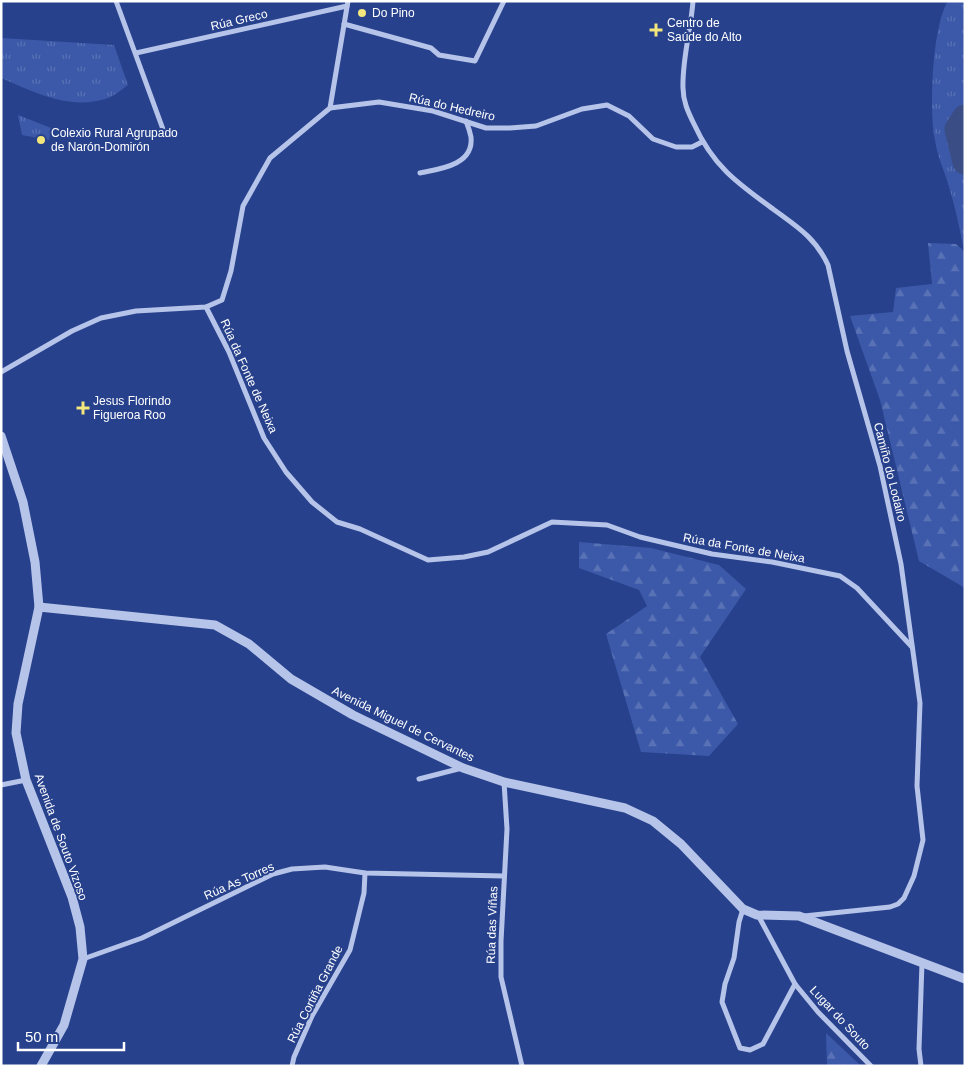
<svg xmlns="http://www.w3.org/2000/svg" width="966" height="1067" viewBox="0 0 966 1067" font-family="Helvetica,sans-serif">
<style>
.forest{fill:url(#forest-firs)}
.park{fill:url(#park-tufts)}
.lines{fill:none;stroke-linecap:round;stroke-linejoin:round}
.river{stroke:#3a4d84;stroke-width:25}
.minor{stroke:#b6c4ea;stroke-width:5}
.tertiary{stroke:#b6c4ea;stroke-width:9}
.poi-dot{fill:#f3e67c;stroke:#27418c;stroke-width:2}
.labels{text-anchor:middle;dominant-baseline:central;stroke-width:4;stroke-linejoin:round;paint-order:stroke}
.poi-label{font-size:12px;fill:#fff;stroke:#27418c;text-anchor:start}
.street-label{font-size:12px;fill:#fff;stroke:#27418c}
</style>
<defs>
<pattern id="forest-firs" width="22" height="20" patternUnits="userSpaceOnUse" patternTransform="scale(1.25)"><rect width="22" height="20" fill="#3c59a9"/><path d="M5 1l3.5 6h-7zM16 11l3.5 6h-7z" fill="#5972b6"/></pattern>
<pattern id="park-tufts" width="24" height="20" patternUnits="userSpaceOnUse" patternTransform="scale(1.25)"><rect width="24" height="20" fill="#3c59a9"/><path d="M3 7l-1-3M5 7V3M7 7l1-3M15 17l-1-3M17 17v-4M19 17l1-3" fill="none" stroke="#5972b6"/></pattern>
</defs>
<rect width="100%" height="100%" fill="#27418c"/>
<g class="forest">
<path d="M 928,243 L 956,244 L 965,252 L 965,588 L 919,561 L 880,400 L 850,316 L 893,312 L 896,288 L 932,284 Z"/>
<path d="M 579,542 L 651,548 L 719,565 L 746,589 L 700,657 L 738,724 L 709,756 L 641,752 L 606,634 L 647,606 L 639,590 L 579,568 Z"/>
<path d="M 826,1033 L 861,1066 L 826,1066 L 827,1064 Z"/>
</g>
<g class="park">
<path d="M 948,1 L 965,1 L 965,254 C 960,232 956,209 949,187 C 945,172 937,156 935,140 C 929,110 932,26 948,1 Z"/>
<path d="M 1,38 L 114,45 L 128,85 C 121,90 113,97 105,99 C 68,110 34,92 1,78 Z"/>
<path d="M 18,115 L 51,128 L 49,140 L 22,135 Z"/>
</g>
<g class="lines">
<path class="river" d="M 965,117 L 957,129 L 965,162"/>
<g class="minor">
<path d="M 116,1 L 164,132"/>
<path d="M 693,1 C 691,30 682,59 683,88 C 683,101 688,112 694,124 C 713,166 737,183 773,209 C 796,226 815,237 828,265 L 847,351 L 880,466 L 901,564 L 920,703 L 917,786 L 923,840 L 914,876 L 904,898 L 898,904 L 890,907 L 804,916"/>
<path d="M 344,24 L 431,48 L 439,55 L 475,61 L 504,1"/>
<path d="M 136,53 L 347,6"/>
<path d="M 330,108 L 379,102 L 433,111 L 486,128 L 510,128 L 536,126 L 582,109 L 607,105 L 629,116 L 653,139 L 676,147 L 692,147 L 702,142"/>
<path d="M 420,173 C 440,169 474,165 471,137 C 470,132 468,126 466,121"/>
<path d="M 206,307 L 229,352 L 264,438 L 286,472 L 312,502 L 337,522 L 360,529 L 428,560 L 464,557 L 488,552 L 552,522 L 607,525 L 640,537 L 712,554 L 772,562 L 840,576 L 857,588 L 912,647"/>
<path d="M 1,372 L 72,331 L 101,318 L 136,311 L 206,307 L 222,300 L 231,271 L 243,206 L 270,158 L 330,108 L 348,1"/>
<path d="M 419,779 L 462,768"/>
<path d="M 504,782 L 507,829 L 501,941 L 501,977 L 522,1066"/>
<path d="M 1,785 L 26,780"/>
<path d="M 743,909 L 739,922 L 734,958 L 725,984 L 722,1002 L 740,1048 L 750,1050 L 763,1044 L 795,984"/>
<path d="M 758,915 L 795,984 L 818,1012 L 871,1066"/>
<path d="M 83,959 L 142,938 L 273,874 L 292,869 L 325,867 L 365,873 L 504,876"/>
<path d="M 292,1066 L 294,1057 L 312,1016 L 350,950 L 364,893 L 365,873"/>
<path d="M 921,1066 L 919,1049 L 922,963"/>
</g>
<g class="tertiary">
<path d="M 1,436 L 23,502 L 35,562 L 39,607 L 18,704 L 16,733 L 26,780 L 72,897 L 80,927 L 83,959 L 64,1025 L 41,1066"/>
<path d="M 39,607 L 215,625 L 249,644 L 291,679 L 353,715 L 463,768 L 504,782 L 625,808 L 653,821 L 681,844 L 743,909 L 757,915 L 799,916 L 965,979"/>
</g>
</g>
<g class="poi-dot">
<circle cx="362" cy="13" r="5"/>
<path d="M653.5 22.5h5v5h5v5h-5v5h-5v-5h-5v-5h5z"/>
<circle cx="41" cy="140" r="5"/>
<path d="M80.5 400.5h5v5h5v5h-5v5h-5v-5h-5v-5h5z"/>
</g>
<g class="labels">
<g class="poi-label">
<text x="372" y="13">Do Pino</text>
<text x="667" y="23">Centro de<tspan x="667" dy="14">Saúde do Alto</tspan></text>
<text x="51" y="133">Colexio Rural Agrupado<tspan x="51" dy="14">de Narón-Domirón</tspan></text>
<text x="93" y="401">Jesus Florindo<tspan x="93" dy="14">Figueroa Roo</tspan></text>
</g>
<g class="street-label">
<text transform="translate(239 20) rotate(-13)">Rúa Greco</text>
<text transform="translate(452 107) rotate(13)">Rúa do Hedreiro</text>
<text transform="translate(249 376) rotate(66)">Rúa da Fonte de Neixa</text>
<text transform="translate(890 472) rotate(76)">Camiño do Lodairo</text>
<text transform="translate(744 548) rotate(10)">Rúa da Fonte de Neixa</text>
<text transform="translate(403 724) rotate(26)">Avenida Miguel de Cervantes</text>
<text transform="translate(61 837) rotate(70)">Avenida de Souto Vizoso</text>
<text transform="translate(239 881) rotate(-24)">Rúa As Torres</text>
<text transform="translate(492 925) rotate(-88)">Rúa das Viñas</text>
<text transform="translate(315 994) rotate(-63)">Rúa Cortiña Grande</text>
<text transform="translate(840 1018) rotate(47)">Lugar do Souto</text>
</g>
</g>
<rect width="966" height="1067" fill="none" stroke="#ffffff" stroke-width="5"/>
<path d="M18 1042v8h106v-8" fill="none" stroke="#ffffff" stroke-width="2.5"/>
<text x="25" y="1042" font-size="15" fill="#ffffff" stroke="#27418c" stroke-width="4" paint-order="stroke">50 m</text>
</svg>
